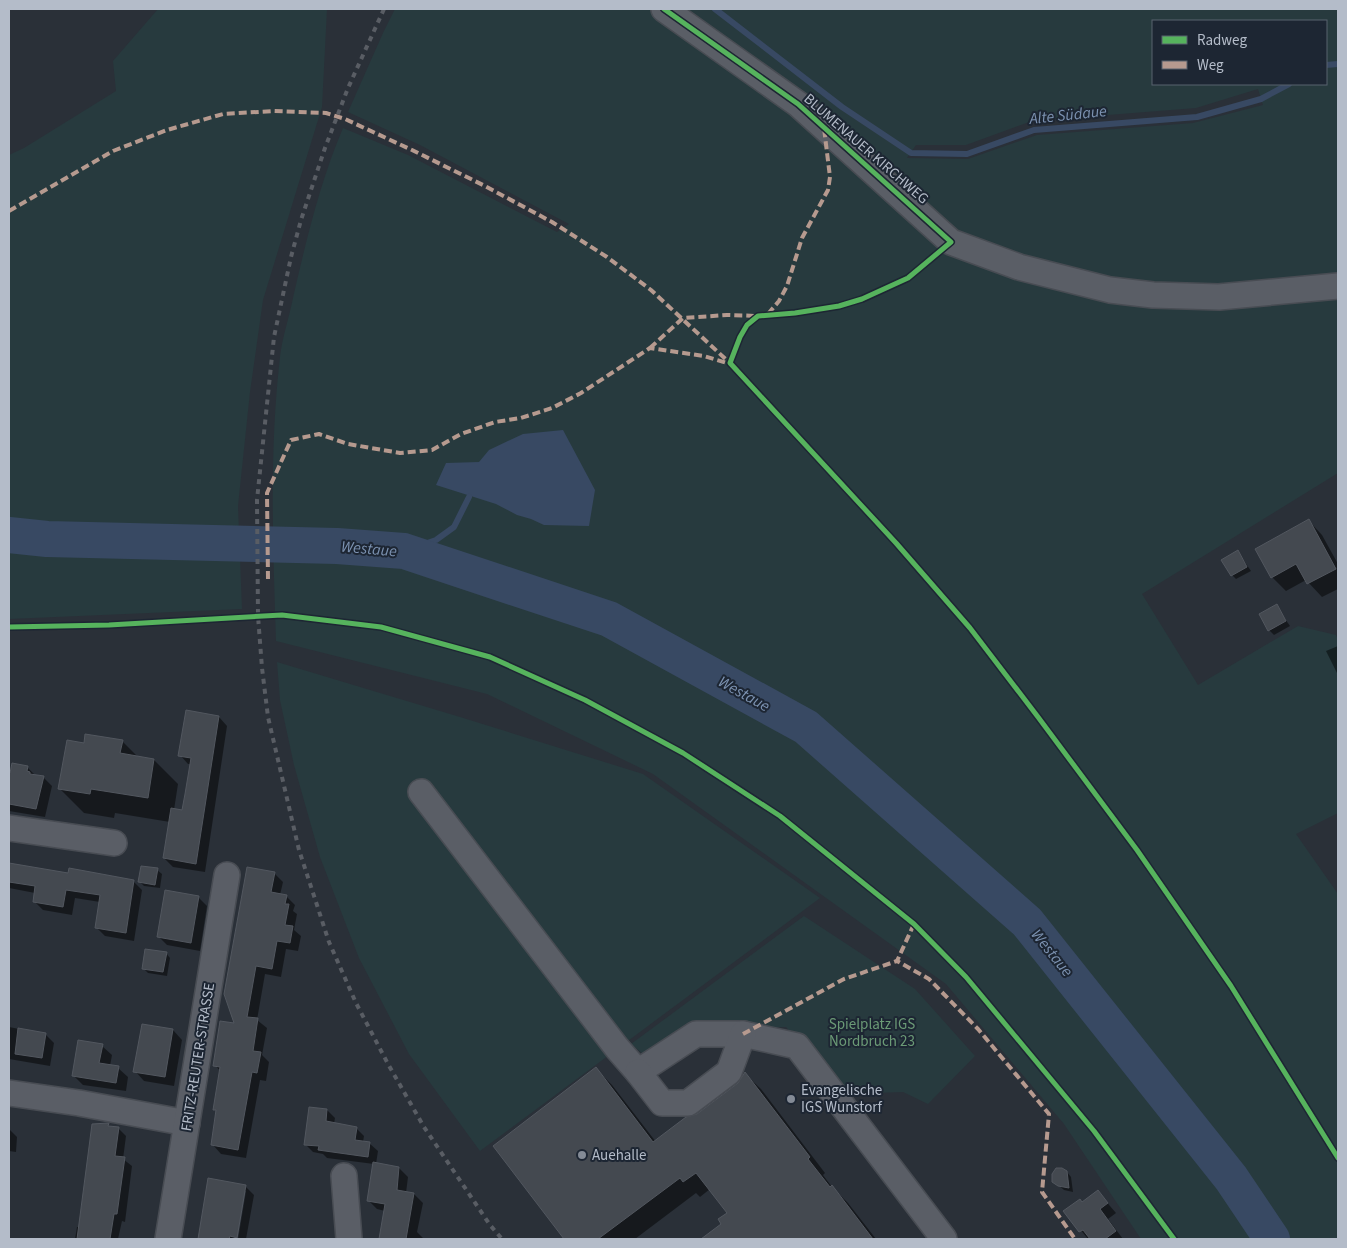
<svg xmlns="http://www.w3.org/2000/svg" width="1347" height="1248" viewBox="0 0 1347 1248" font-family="'Source Sans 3',sans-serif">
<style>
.green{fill:#273a3e;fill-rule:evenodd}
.water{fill:#384963}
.shadow{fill:#0007}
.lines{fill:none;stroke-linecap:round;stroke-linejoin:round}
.stream{stroke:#384963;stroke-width:6}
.river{stroke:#384963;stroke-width:36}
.building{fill:#444950;stroke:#52575f}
.minor-casing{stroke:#484c53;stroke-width:28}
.minor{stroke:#5a5e66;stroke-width:25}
.rail{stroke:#595d64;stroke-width:4;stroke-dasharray:5 5;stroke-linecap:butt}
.quiet{stroke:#b69a8f;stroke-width:4;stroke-dasharray:8 4;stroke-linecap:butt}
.cycleway-casing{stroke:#1d2633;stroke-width:8}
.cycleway{stroke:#56b35d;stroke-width:5}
.poi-dot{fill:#848b96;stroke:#1d2633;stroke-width:2}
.labels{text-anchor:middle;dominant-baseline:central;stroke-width:4;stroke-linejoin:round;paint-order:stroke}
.street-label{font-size:15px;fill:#b4bcc9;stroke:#1d2633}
.park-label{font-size:15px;fill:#6b9a76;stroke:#1d2633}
.poi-label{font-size:15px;fill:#b4bcc9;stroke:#1d2633;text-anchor:start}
.water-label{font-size:16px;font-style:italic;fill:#7c92b1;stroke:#1d2633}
</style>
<rect width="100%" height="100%" fill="#2a3038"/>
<g class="green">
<path d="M 158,9 L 327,9 L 322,107 L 263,300 L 250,392 L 238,506 L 242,609 L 9,619 L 9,155 L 24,148 L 116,91 L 113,61 Z"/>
<path d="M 395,9 L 1338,9 L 1338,279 L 1117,300 L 1338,295 L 1338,473 L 1142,594 L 1198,685 L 1298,626 L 1336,635 L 1338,640 L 1338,813 L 1296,834 L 1338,894 L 1338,1239 L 1141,1239 L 1064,1124 L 946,984 L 653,774 L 487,694 L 276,641 C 273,546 269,452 280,357 C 282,338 289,318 293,298 C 306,241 320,182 343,128 L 408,155 L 557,232 L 569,224 L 420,145 L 348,112 L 383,33 ZM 1153,21 L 1326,21 L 1326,84 L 1153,84 ZM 1258,89 L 1263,105 L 1193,123 L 1037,135 L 968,159 L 907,158 L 916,145 L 966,145 L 1032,121 L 1196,108 Z"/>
<path d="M 277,662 L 460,717 L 643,774 L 820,898 L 480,1151 L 409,1054 L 359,958 L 320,857 L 294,765 L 280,700 Z"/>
<path d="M 804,916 L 915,989 L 975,1056 L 928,1104 L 903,1092 L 846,1094 L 786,1027 L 745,1028 L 643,1054 L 631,1044 Z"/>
</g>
<path class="water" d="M 563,430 L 595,490 L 589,526 L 544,525 L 531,519 L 517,515 L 496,504 L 436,485 L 446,463 L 479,462 L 489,450 L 523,434 Z"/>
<g class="shadow">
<path d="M 1309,521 L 1322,535 L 1338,564 L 1338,589 L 1322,597 L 1306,580 L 1286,591 L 1272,577 Z"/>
<path d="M 1238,552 L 1251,571 L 1236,579 L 1232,575 Z"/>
<path d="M 1276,606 L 1290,626 L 1274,635 L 1269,630 L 1260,614 Z"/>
<path d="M 1338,646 L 1338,675 L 1326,651 Z"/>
<path d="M 219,717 L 227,726 L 205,872 L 173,867 L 164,858 L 170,822 L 115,813 L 114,818 L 84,813 L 60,789 L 85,744 L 122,741 L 138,757 L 154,760 L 178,784 L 174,810 L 183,812 L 191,764 L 188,764 L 180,755 Z"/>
<path d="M 27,767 L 36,776 L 43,777 L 52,786 L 45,817 L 9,811 L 9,773 L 11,774 Z"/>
<path d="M 9,863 L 15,866 L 69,874 L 133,881 L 142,890 L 134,941 L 105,936 L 96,927 L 100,902 L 75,898 L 72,915 L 43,910 L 34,901 L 35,893 L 9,888 Z"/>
<path d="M 157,870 L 162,874 L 160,888 L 144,886 L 139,881 Z"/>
<path d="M 274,873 L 283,882 L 280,895 L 286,896 L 295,905 L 293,911 L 297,914 L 294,930 L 301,936 L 298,951 L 286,949 L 281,977 L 265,974 L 257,1020 L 267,1028 L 262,1055 L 269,1062 L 266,1081 L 260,1080 L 246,1158 L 221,1154 L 213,1145 L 217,1112 L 215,1109 L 221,1072 L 215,1065 L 236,1025 Z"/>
<path d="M 198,897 L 207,906 L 200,951 L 167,945 L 158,936 Z"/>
<path d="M 166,953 L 170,958 L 167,976 L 148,973 L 143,968 Z"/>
<path d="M 9,1027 L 45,1034 L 54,1043 L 50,1066 L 9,1059 Z"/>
<path d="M 173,1030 L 182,1040 L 174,1086 L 144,1081 L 135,1071 Z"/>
<path d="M 102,1046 L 112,1055 L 110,1066 L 118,1068 L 128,1077 L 126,1091 L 83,1085 L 74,1076 Z"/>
<path d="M 596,1069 L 612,1085 L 656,1142 L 697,1116 L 739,1084 L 745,1074 L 761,1089 L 825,1173 L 823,1175 L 832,1187 L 848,1203 L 876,1239 L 720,1239 L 714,1231 L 723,1224 L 728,1213 L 710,1189 L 700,1197 L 696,1193 L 635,1239 L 566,1239 L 495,1146 Z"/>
<path d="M 327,1110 L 335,1118 L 334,1124 L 356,1128 L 364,1136 L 363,1142 L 369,1143 L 378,1151 L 376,1164 L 399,1168 L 408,1177 L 406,1193 L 414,1194 L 423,1203 L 417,1232 L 424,1239 L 381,1239 L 385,1211 L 377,1209 L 368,1200 L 374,1164 L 327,1158 L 323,1154 L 313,1152 L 305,1144 Z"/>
<path d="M 9,1122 L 9,1129 L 17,1137 L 16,1152 L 9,1151 Z"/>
<path d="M 108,1125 L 111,1127 L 118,1128 L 126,1136 L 123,1159 L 132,1166 L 125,1222 L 122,1221 L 118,1239 L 75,1239 L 77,1227 L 80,1227 Z"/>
<path d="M 1067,1172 L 1071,1177 L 1073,1192 L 1064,1190 L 1056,1183 Z"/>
<path d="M 209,1180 L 245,1186 L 254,1195 L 246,1239 L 238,1239 L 246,1191 L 244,1191 L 235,1239 L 199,1239 Z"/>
<path d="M 1098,1192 L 1116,1213 L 1108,1219 L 1123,1239 L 1088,1239 L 1065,1211 L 1083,1203 Z"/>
</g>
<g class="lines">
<g class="stream">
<path d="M 715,9 L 842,107 L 911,153 L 967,154 L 1034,130 L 1197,117 L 1261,99 L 1289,84"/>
<path d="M 1326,65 L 1338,64"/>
<path d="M 404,551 L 436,540 L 454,527 L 469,497"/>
</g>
<path class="river" d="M 9,535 L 47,539 L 337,546 L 404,551 L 609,619 L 806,727 L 1027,922 L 1231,1178 L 1272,1239"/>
</g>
<g class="building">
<path d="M 1309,519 L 1336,569 L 1307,584 L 1296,564 L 1271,578 L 1255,549 Z"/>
<path d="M 1238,550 L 1247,567 L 1231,576 L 1221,560 Z"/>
<path d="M 1277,604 L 1286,621 L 1268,631 L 1259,614 Z"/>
<path d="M 186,710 L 219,716 L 196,864 L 163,858 L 171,808 L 182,810 L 185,794 L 191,758 L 178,756 Z"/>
<path d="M 85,734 L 123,740 L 120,753 L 154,759 L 148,798 L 91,789 L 90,794 L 58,789 L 67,740 L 84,743 Z"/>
<path d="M 12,763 L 28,766 L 27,771 L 30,772 L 30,774 L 44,776 L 36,809 L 9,804 L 9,773 L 10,773 Z"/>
<path d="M 9,863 L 68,873 L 69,868 L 134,880 L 126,933 L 95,928 L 100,895 L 66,890 L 63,907 L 33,902 L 35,886 L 9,882 Z"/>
<path d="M 141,866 L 158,868 L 155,885 L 138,882 Z"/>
<path d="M 247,867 L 275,872 L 271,892 L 287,895 L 285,904 L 289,904 L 285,925 L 293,926 L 290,943 L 277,941 L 272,969 L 256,966 L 247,1017 L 258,1018 L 253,1051 L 261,1052 L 257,1073 L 252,1072 L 238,1150 L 211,1145 L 216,1110 L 213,1110 L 220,1067 L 213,1066 L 220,1021 L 234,1023 L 224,994 Z"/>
<path d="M 165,890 L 199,896 L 191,943 L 157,937 Z"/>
<path d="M 145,949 L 167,952 L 163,972 L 142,969 Z"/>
<path d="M 142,1024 L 173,1029 L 165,1077 L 133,1072 Z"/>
<path d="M 18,1028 L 46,1033 L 42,1058 L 15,1054 Z"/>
<path d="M 78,1040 L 103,1044 L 99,1063 L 119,1066 L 116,1083 L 72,1076 Z"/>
<path d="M 596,1067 L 653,1142 L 686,1117 L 697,1114 L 738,1083 L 745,1072 L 810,1157 L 808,1159 L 830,1187 L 832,1185 L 873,1239 L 701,1239 L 721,1224 L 718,1219 L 727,1213 L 696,1173 L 683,1182 L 680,1178 L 598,1239 L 564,1239 L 493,1146 Z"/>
<path d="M 309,1107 L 327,1109 L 326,1121 L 357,1127 L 355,1140 L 370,1142 L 368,1157 L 318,1150 L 319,1146 L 304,1145 Z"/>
<path d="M 109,1123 L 108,1126 L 119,1127 L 115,1156 L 125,1157 L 117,1214 L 114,1214 L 110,1239 L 77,1239 L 92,1124 Z"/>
<path d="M 373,1162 L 399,1167 L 397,1190 L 414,1193 L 406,1239 L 379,1239 L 385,1204 L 367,1201 Z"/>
<path d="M 1056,1168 L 1062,1168 L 1067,1171 L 1069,1188 L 1058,1186 L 1052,1182 L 1052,1174 Z"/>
<path d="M 208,1178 L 246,1185 L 237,1238 L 230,1236 L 229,1239 L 198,1239 Z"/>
<path d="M 1098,1190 L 1108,1203 L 1100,1209 L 1116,1231 L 1105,1239 L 1090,1239 L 1083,1230 L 1079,1232 L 1063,1211 L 1080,1199 L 1082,1202 Z"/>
</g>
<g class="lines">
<g class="minor-casing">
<g id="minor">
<path d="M 664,9 L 798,104 L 951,242 L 1019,267 L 1110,290 L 1153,295 L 1219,297 L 1338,286"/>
<path d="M 421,792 L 617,1048 L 638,1072 L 696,1034 L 743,1034 L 797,1046 L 944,1239"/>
<path d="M 9,828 L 114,843"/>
<path d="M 638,1072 L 662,1103 L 688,1103 L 729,1072 L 743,1034"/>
<path d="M 9,1093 L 79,1103 L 187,1123"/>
<path d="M 344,1176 L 349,1239"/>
<path d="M 168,1239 L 227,875"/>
</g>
</g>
<use href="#minor" class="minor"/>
<path class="rail" d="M 384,9 L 348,88 L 325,148 L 301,220 L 291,257 L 274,337 L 257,500 L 258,616 L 262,668 L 268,717 L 299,850 L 329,942 L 356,1003 L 388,1064 L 424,1127 L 490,1225 L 502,1239"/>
<g class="quiet">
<path d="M 9,211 L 113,151 L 167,130 L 223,114 L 274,111 L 326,113 L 345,119 L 412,150 L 483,185 L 552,222 L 607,257 L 651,290 L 732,365"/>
<path d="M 768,314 L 779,301 L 787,286 L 802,238 L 828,190 L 830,177 L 824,128"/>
<path d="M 650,348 L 683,318 L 727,315 L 758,316"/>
<path d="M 268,579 L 267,493 L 291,440 L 319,434 L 348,444 L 400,453 L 432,450 L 461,434 L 495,422 L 521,418 L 552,408 L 581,393 L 650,348 L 704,356 L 727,363"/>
<path d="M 914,924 L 897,961 L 929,979 L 978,1029 L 1049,1114 L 1042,1192 L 1075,1239"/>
<path d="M 743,1034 L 844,979 L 897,961"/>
</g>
<g class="cycleway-casing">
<g id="cycleway">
<path d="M 664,9 L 798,104 L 951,242 L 908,278 L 862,299 L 839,306 L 795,313 L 758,316 L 747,325 L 740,337 L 730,363 L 896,543 L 970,628 L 1038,717 L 1137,850 L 1231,986 L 1338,1158"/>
<path d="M 9,627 L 109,625 L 282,615 L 381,627 L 490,657 L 585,700 L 683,753 L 780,816 L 914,924 L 966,977 L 1094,1131 L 1174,1239"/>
</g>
</g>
<use href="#cycleway" class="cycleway"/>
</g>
<g class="poi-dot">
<circle cx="791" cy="1099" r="5"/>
<circle cx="582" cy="1155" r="5"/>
</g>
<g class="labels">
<g class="street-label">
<text transform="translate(866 149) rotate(41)">BLUMENAUER KIRCHWEG</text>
<text transform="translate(198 1057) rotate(-81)">FRITZ-REUTER-STRASSE</text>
</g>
<g class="park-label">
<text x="872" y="1024">Spielplatz IGS<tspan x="872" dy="17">Nordbruch 23</tspan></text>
</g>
<g class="poi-label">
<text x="801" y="1090">Evangelische<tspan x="801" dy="17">IGS Wunstorf</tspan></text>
<text x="592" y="1155">Auehalle</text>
</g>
<g class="water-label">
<text transform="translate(1068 115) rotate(-6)">Alte Südaue</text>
<text transform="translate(369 549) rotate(5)">Westaue</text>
<text transform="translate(744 694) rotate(29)">Westaue</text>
<text transform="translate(1052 953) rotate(51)">Westaue</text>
</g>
</g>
<rect width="1347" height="1248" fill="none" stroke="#b4bcc9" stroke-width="20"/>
<rect x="1152" y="20" width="175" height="65" fill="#1d2633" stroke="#59626f"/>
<rect x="1162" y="36" width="25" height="8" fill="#56b35d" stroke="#59626f"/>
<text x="1197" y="45" font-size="15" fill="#b4bcc9">Radweg</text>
<rect x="1162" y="61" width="25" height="8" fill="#b69a8f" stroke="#59626f"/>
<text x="1197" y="70" font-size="15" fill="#b4bcc9">Weg</text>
</svg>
